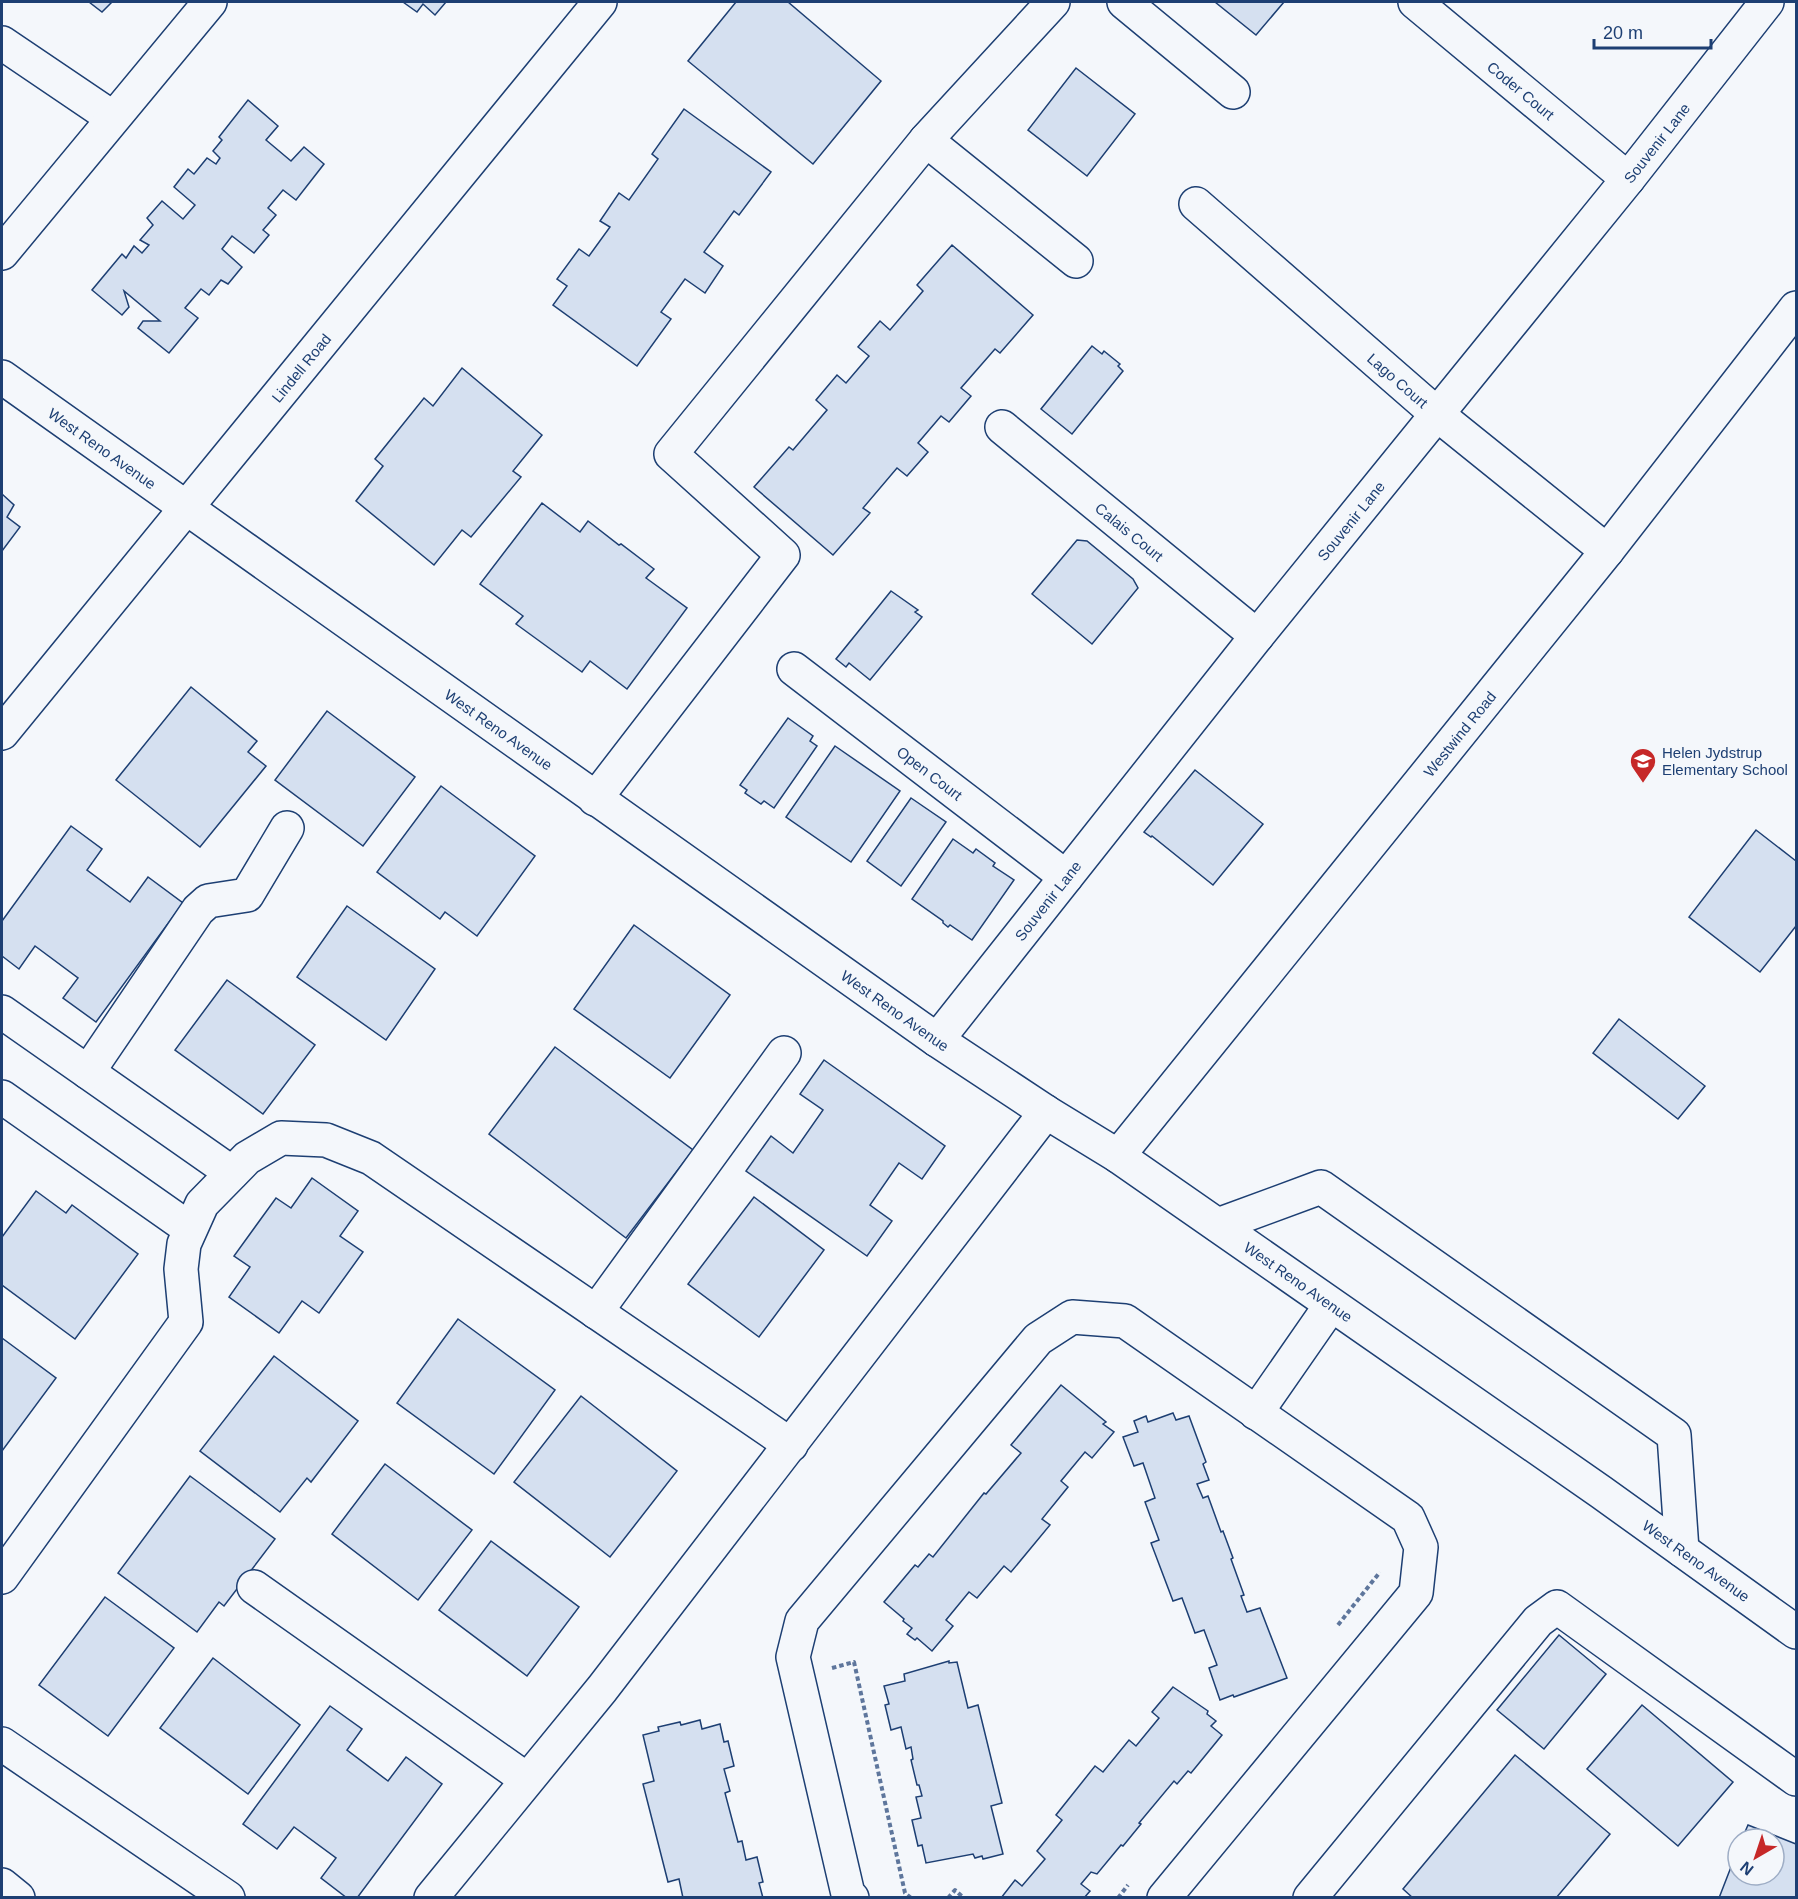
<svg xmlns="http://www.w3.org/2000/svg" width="1798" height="1899" viewBox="0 0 1798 1899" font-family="Arial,sans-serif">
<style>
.building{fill:#d5e0f0;stroke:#1d3f73;stroke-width:1.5}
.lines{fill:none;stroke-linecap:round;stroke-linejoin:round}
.minor-casing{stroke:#1d3f73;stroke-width:36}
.path{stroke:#5e769c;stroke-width:4;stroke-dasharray:4.5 3;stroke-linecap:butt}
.minor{stroke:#f4f7fb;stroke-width:33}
.labels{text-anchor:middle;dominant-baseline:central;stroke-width:4.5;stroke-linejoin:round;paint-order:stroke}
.street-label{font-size:15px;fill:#1d3f73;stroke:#f4f7fb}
.poi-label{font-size:15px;fill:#1d3f73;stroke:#f4f7fb;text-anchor:start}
</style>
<rect width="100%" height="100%" fill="#f4f7fb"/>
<g class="building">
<path d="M 89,2 L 112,2 L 102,12 Z"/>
<path d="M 403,2 L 446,2 L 435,15 L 423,4 L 417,12 Z"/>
<path d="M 736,2 L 788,2 L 881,81 L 813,164 L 688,61 Z"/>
<path d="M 1215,2 L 1284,2 L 1256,35 Z"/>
<path d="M 1076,68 L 1135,114 L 1087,176 L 1028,130 Z"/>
<path d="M 248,100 L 278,126 L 266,140 L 291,161 L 304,147 L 324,164 L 296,200 L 283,190 L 268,208 L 276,215 L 263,230 L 269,235 L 254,253 L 232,236 L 222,249 L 242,267 L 228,284 L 221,280 L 209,295 L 201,289 L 185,308 L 198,318 L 169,353 L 138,328 L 143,321 L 160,321 L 124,291 L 129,307 L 122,315 L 92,290 L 122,254 L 126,258 L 134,246 L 142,253 L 149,245 L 140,240 L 153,225 L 147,218 L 162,201 L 183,219 L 195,205 L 174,187 L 188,169 L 194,174 L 207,158 L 216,164 L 220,158 L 213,151 L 222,140 L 219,137 Z"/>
<path d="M 684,109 L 771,172 L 739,215 L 734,211 L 704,252 L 723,266 L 705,293 L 685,279 L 661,312 L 671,319 L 637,366 L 553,305 L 567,286 L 557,279 L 579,249 L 589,256 L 610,227 L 600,221 L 619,193 L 629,200 L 658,159 L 652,154 Z"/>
<path d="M 952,245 L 1033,315 L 1000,353 L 995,349 L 961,388 L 971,396 L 949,422 L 941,416 L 918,443 L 928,452 L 907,476 L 897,468 L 863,508 L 870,513 L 833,555 L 754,487 L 789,447 L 793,450 L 827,410 L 816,400 L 837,375 L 846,383 L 869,356 L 858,347 L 880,321 L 890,330 L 923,291 L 917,285 Z"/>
<path d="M 1092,346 L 1102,354 L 1104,351 L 1120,364 L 1118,366 L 1123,371 L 1072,434 L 1041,409 Z"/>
<path d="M 462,368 L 542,435 L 513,471 L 521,477 L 471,537 L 462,530 L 434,565 L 356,501 L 383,466 L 375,459 L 424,398 L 433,406 Z"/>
<path d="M 2,494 L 14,505 L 7,517 L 20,527 L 2,551 Z"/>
<path d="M 542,503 L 580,532 L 588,521 L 619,545 L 621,544 L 654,569 L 646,578 L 687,608 L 627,689 L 590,661 L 582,672 L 516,624 L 523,616 L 480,584 Z"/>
<path d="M 1077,540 L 1087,541 L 1133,579 L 1138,588 L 1092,644 L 1032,594 Z"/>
<path d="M 891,591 L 918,610 L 915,612 L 922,617 L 870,680 L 849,663 L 846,667 L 836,659 Z"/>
<path d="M 191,687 L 257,741 L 248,752 L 266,766 L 200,847 L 116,780 Z"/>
<path d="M 327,711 L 415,777 L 363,846 L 275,780 Z"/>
<path d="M 788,718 L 813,736 L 810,741 L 817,746 L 774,808 L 764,801 L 761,804 L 745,793 L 747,790 L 740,785 Z"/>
<path d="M 835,746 L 900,791 L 851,862 L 786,817 Z"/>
<path d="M 1195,770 L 1263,824 L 1213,885 L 1152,836 L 1151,837 L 1144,832 Z"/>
<path d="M 441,786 L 535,856 L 477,936 L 445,912 L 440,919 L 377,872 Z"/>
<path d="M 911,798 L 946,822 L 901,886 L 867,861 Z"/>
<path d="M 71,826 L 102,849 L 87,870 L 130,902 L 148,877 L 183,903 L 96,1022 L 63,998 L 78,978 L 35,946 L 19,969 L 2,956 L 2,921 Z"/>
<path d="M 1756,830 L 1796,861 L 1796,926 L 1760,972 L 1689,917 Z"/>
<path d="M 953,839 L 973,853 L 976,849 L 995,863 L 993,866 L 1014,880 L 972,940 L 950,925 L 948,927 L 943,923 L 943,921 L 912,899 Z"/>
<path d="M 347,906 L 435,969 L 386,1040 L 297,977 Z"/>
<path d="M 634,925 L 730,995 L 670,1078 L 574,1009 Z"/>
<path d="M 227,980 L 315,1045 L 263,1114 L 175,1050 Z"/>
<path d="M 1619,1019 L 1705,1086 L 1678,1119 L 1593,1053 Z"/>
<path d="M 555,1047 L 693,1150 L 626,1238 L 489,1134 Z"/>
<path d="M 824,1060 L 945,1146 L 922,1179 L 899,1163 L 870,1205 L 892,1221 L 867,1256 L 746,1171 L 771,1136 L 793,1153 L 823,1110 L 800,1094 Z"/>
<path d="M 312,1178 L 358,1211 L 340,1236 L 363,1252 L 319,1313 L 302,1301 L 279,1333 L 229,1297 L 250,1267 L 234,1256 L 276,1198 L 291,1208 Z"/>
<path d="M 36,1191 L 66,1213 L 72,1205 L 138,1254 L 75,1339 L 2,1285 L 2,1237 Z"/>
<path d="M 754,1197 L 824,1250 L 759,1337 L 688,1284 Z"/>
<path d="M 458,1319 L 555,1390 L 494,1474 L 397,1403 Z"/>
<path d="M 2,1338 L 56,1378 L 2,1451 Z"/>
<path d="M 274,1356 L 358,1421 L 311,1482 L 307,1478 L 280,1512 L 200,1451 Z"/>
<path d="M 1061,1385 L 1106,1422 L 1103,1424 L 1114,1432 L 1092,1458 L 1085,1452 L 1061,1481 L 1068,1487 L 1042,1519 L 1050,1525 L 1011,1572 L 1004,1566 L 977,1598 L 969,1592 L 946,1620 L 953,1626 L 932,1651 L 917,1638 L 915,1640 L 907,1634 L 912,1628 L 903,1621 L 904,1619 L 884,1602 L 915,1565 L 918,1567 L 929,1554 L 933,1557 L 984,1493 L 986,1494 L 1021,1453 L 1011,1445 Z"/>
<path d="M 581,1396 L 677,1471 L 610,1557 L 514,1482 Z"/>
<path d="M 1173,1413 L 1176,1420 L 1189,1416 L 1206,1462 L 1203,1464 L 1209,1480 L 1197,1484 L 1203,1498 L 1208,1496 L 1221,1532 L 1223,1531 L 1233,1558 L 1231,1559 L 1244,1595 L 1241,1596 L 1247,1612 L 1260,1608 L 1287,1678 L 1234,1697 L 1233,1695 L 1220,1700 L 1209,1668 L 1217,1665 L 1204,1630 L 1195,1633 L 1182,1598 L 1173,1601 L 1151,1543 L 1159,1540 L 1145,1502 L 1155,1498 L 1143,1463 L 1134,1466 L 1123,1437 L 1138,1432 L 1134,1421 L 1146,1416 L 1148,1422 Z"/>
<path d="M 385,1464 L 472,1530 L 418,1600 L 332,1534 Z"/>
<path d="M 190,1476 L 275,1539 L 224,1606 L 219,1602 L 197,1632 L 118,1573 Z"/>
<path d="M 491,1541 L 579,1607 L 527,1676 L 439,1610 Z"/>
<path d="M 105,1597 L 174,1648 L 108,1736 L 39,1685 Z"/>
<path d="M 1559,1635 L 1606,1674 L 1544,1749 L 1497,1710 Z"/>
<path d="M 213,1658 L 300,1725 L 248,1794 L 160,1728 Z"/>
<path d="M 949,1661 L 949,1663 L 957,1662 L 968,1708 L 978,1705 L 1002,1803 L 991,1806 L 1003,1854 L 983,1859 L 982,1856 L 975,1858 L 973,1854 L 926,1863 L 922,1845 L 918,1846 L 912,1820 L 921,1818 L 916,1797 L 922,1796 L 919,1785 L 917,1785 L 911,1760 L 913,1759 L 911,1747 L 906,1749 L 901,1727 L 891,1730 L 885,1705 L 889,1704 L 884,1686 L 905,1681 L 904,1674 Z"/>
<path d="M 1173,1687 L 1208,1711 L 1207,1714 L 1216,1721 L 1211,1726 L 1222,1735 L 1191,1773 L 1188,1771 L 1177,1784 L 1174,1781 L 1139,1823 L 1141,1824 L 1123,1846 L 1121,1845 L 1097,1874 L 1091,1872 L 1081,1884 L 1090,1891 L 1084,1898 L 1001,1898 L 1015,1880 L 1022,1886 L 1045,1859 L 1037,1851 L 1062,1820 L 1056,1815 L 1095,1766 L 1103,1772 L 1129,1740 L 1136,1746 L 1159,1718 L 1152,1712 Z"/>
<path d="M 1642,1705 L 1733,1782 L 1678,1846 L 1587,1769 Z"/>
<path d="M 330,1706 L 362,1729 L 347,1750 L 388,1781 L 406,1757 L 442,1784 L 357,1898 L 347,1898 L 321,1878 L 336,1858 L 294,1827 L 277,1849 L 243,1824 Z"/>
<path d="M 700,1720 L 702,1729 L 720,1724 L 724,1742 L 728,1741 L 734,1766 L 724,1769 L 730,1791 L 725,1793 L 738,1842 L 742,1841 L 746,1860 L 757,1857 L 763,1882 L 759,1883 L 763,1898 L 683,1898 L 679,1879 L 668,1882 L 643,1784 L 654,1781 L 643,1735 L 659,1731 L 658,1727 L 680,1722 L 681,1725 Z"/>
<path d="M 1515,1755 L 1610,1834 L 1556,1898 L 1413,1898 L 1403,1889 Z"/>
<path d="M 1748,1825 L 1796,1844 L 1796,1898 L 1719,1898 L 1738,1849 L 1738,1875 L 1774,1875 L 1774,1839 L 1742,1839 Z"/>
</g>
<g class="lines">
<g class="minor-casing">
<g id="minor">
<path d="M 1124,2 L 1233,92"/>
<path id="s1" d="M 1415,2 L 1628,179"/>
<path d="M 2,43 L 113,118"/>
<path d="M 926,140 L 1053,2"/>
<path id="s2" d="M 1196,204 L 1438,415 L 1607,551"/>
<path d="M 2,253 L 210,2"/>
<path id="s3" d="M 2,377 L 937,1040 L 1046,1112 L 1118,1156 L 1601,1492 L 1796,1632"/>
<path id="s4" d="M 1002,427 L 1257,636"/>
<path id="s5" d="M 794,669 L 1066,877"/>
<path id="s6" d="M 2,733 L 600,2"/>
<path d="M 595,799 L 783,555 L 671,454 L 926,140 L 1076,261"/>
<path d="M 2,1012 L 232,1173"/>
<path id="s7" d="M 937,1040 L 1257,636 L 1628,179 L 1767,2"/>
<path d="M 88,1072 L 198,910 L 208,901 L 247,895 L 287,828"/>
<path d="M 2,1097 L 190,1229"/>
<path id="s8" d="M 1118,1156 L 1607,551 L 1796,308"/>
<path d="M 1218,1225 L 1321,1187 L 1674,1435 L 1682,1550"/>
<path d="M 596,1312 L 784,1053"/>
<path d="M 1256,1413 L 1331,1305"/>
<path d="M 2,1577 L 186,1322 L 181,1269 L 184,1244 L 202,1204 L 247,1158 L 281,1138 L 326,1140 L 371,1158 L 791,1445"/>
<path d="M 254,1587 L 526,1779"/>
<path d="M 2,1744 L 228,1898"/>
<path d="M 2,1885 L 18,1898"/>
<path d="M 431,1898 L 602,1689 L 1046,1112"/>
<path d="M 852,1898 L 848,1894 L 793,1657 L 802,1621 L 1038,1339 L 1072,1317 L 1125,1321 L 1408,1518 L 1421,1547 L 1416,1593 L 1164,1898"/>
<path d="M 1310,1898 L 1538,1621 L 1557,1607 L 1796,1779"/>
</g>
</g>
<g class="path">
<path d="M 1338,1625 L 1380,1572"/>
<path d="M 832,1668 L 854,1662 L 905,1893 L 911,1898"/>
<path d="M 948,1898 L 955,1890 L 964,1898"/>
<path d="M 1118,1898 L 1128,1885"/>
</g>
<use href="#minor" class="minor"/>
</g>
<defs>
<g id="school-pin" transform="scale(1.35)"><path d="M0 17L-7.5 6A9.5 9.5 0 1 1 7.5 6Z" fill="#c62828" stroke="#f4f7fb"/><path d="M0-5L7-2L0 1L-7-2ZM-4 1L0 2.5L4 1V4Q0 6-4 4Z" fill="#fff"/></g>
</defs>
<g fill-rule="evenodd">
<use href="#school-pin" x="1643" y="761"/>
</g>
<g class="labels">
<g class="street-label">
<text stroke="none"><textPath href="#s1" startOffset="138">Coder Court</textPath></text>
<text stroke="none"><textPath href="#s7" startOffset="1150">Souvenir Lane</textPath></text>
<text stroke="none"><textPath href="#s6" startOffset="472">Lindell Road</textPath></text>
<text stroke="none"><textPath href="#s2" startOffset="268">Lago Court</textPath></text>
<text stroke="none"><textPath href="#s3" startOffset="123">West Reno Avenue</textPath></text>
<text stroke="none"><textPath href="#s7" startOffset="664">Souvenir Lane</textPath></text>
<text stroke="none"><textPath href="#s4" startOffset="165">Calais Court</textPath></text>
<text stroke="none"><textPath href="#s3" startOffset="609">West Reno Avenue</textPath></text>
<text stroke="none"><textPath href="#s8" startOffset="543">Westwind Road</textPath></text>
<text stroke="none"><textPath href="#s5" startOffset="171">Open Court</textPath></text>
<text stroke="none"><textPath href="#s7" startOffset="178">Souvenir Lane</textPath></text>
<text stroke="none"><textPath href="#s3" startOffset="1095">West Reno Avenue</textPath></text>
<text stroke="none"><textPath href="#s3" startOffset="1581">West Reno Avenue</textPath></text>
<text stroke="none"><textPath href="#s3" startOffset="2067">West Reno Avenue</textPath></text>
</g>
<g class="poi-label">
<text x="1662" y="752">Helen Jydstrup<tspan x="1662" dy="17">Elementary School</tspan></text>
</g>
</g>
<rect width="1798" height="1899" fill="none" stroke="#1d3f73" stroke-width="6"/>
<g transform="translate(1756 1857) rotate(219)"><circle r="28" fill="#f4f7fb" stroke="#9eadc5" stroke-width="1.5"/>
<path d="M0-4.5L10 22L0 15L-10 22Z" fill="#c62828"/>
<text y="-9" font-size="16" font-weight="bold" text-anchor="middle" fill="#1d3f73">N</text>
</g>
<path d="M1594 39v9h117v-9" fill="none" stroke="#1d3f73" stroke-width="3"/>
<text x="1603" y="39" font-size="18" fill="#1d3f73" stroke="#f4f7fb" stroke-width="4.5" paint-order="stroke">20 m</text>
</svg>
